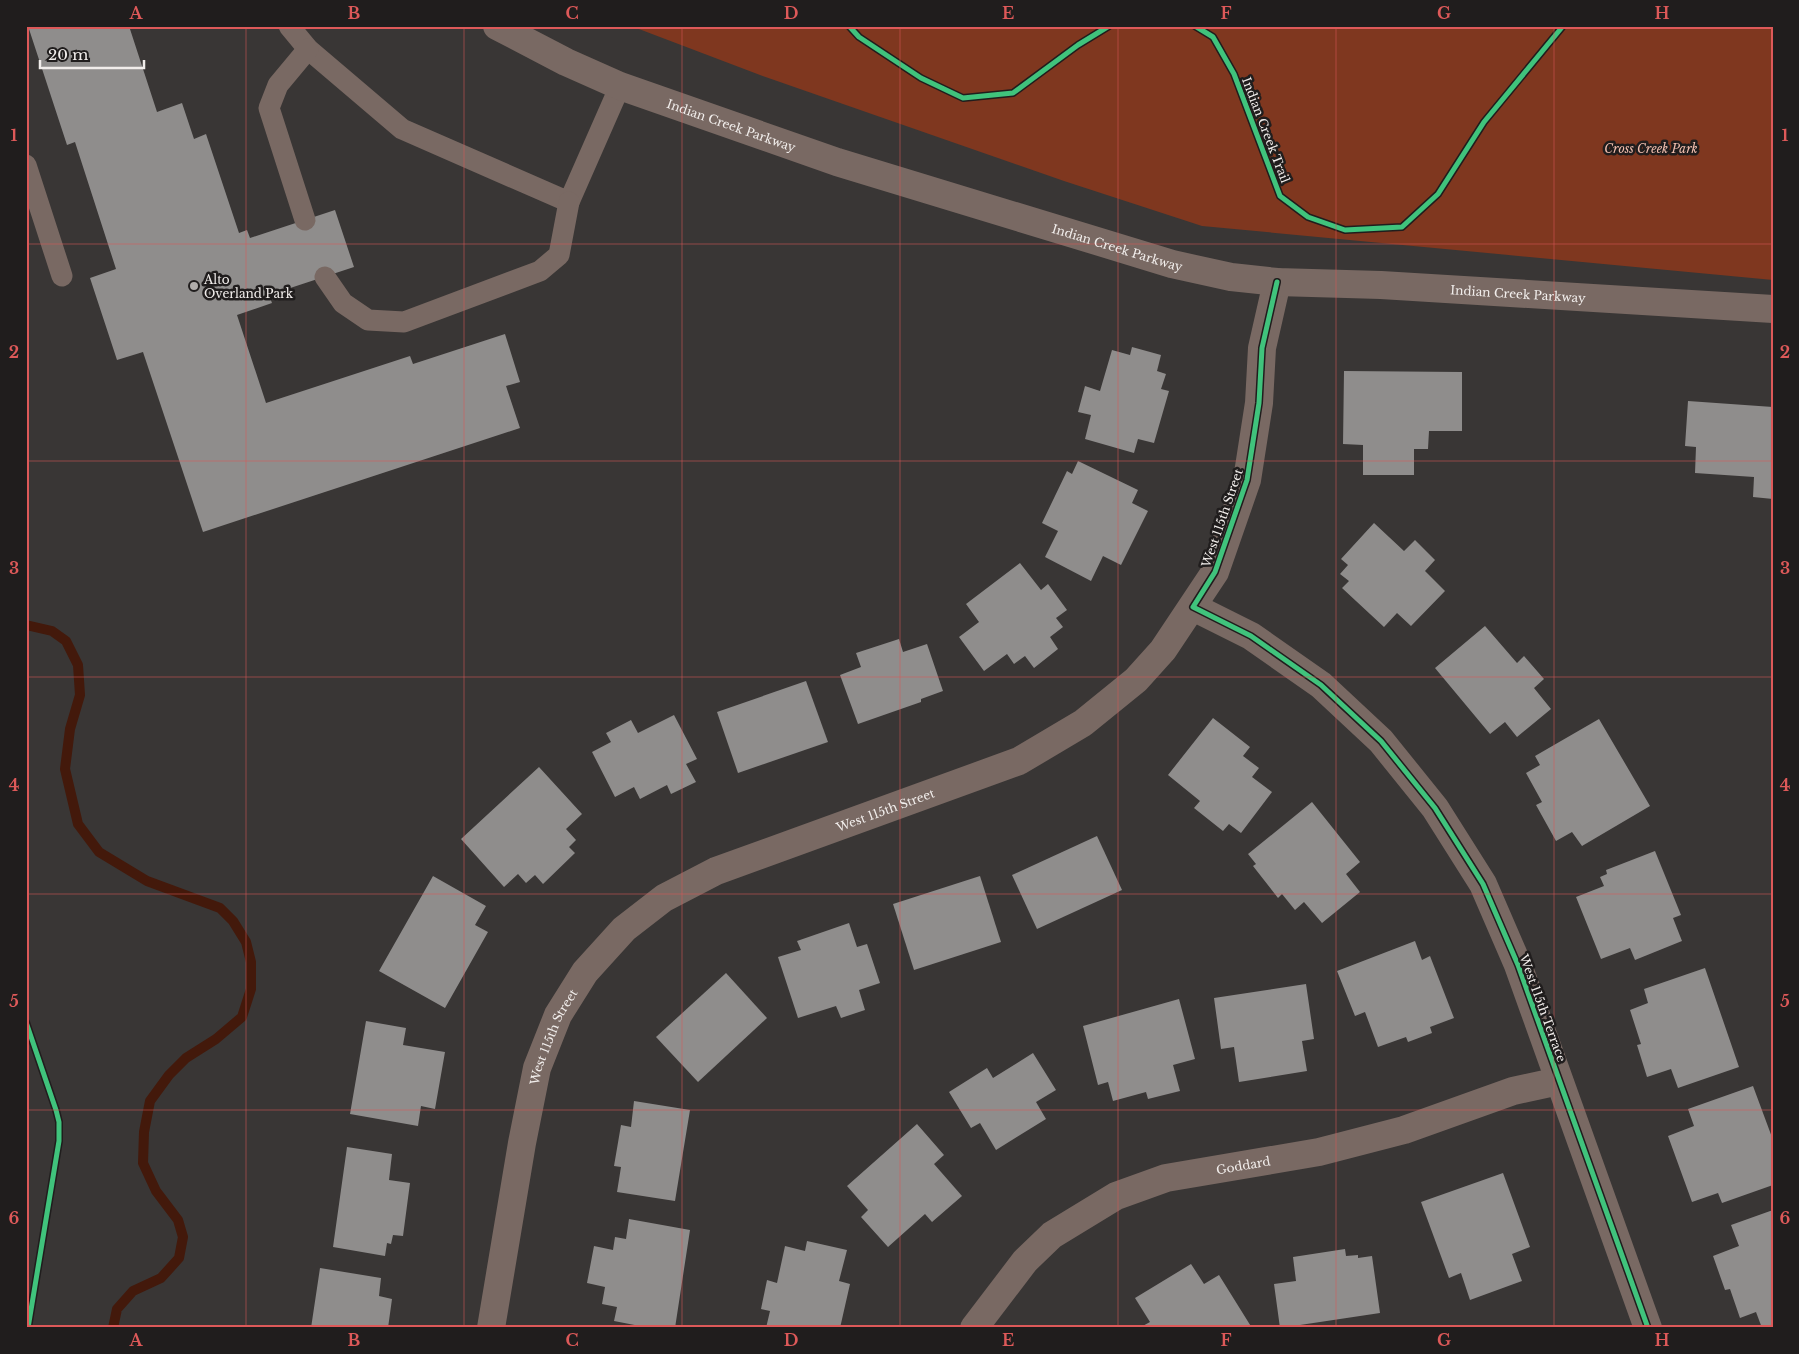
<svg xmlns="http://www.w3.org/2000/svg" width="1799" height="1354" viewBox="0 0 1799 1354" font-family="'Libre Baskerville',serif">
<style>
.green{fill:#7f371f}
.lines{fill:none;stroke-linecap:round;stroke-linejoin:round}
.stream{stroke:#43190b;stroke-width:10}
.building{fill:#8f8d8c}
.service{stroke:#796963;stroke-width:21}
.minor{stroke:#796963;stroke-width:28}
.tertiary{stroke:#796963;stroke-width:28}
.cycleway-casing{stroke:#201d1d;stroke-width:8}
.cycleway{stroke:#40c37c;stroke-width:5}
.grid{fill:none;stroke:#dd5959;stroke-width:1;stroke-opacity:0.55}
.poi-dot{fill:#b1adab;stroke:#201d1d;stroke-width:2}
.labels{text-anchor:middle;dominant-baseline:central;stroke-width:5;stroke-linejoin:round;paint-order:stroke}
.street-label{font-size:12px;fill:#f1edeb;stroke:#201d1d}
.park-label{font-size:12px;font-style:italic;fill:#f0beae;stroke:#201d1d}
.poi-label{font-size:12px;fill:#f1edeb;stroke:#201d1d;text-anchor:start}
.neatline{fill:none;stroke:#dd5959;stroke-width:2}
.grid-label{font-size:16px;text-anchor:middle;font-weight:bold;fill:#dd5959}
</style>
<rect width="100%" height="100%" fill="#393635"/>
<path class="green" d="M 631,26 L 1773,26 L 1773,280 L 1202,226 L 1064,181 L 760,75 Z"/>
<g class="lines">
<path class="stream" d="M 26,625 L 52,631 L 66,641 L 78,665 L 80,695 L 70,729 L 65,769 L 78,824 L 99,852 L 147,881 L 220,908 L 233,921 L 246,942 L 251,962 L 251,989 L 242,1017 L 216,1039 L 186,1058 L 169,1075 L 150,1101 L 144,1132 L 143,1163 L 156,1191 L 178,1220 L 183,1237 L 179,1258 L 161,1278 L 133,1291 L 117,1309 L 113,1328"/>
</g>
<g class="building">
<path d="M 28,26 L 129,26 L 157,112 L 182,103 L 194,139 L 206,134 L 239,233 L 247,230 L 250,238 L 335,210 L 354,267 L 269,295 L 272,303 L 237,315 L 266,403 L 410,356 L 413,364 L 505,334 L 520,382 L 506,386 L 520,428 L 203,532 L 143,352 L 117,360 L 90,278 L 116,269 L 75,142 L 67,145 Z"/>
<path d="M 1132,347 L 1161,355 L 1157,371 L 1166,374 L 1161,389 L 1169,391 L 1154,443 L 1138,439 L 1134,453 L 1085,439 L 1091,415 L 1078,412 L 1085,386 L 1100,391 L 1112,350 L 1130,355 Z"/>
<path d="M 1344,371 L 1462,372 L 1462,431 L 1429,431 L 1428,449 L 1414,449 L 1414,475 L 1363,475 L 1363,445 L 1343,444 Z"/>
<path d="M 1688,401 L 1773,407 L 1773,499 L 1753,497 L 1754,477 L 1695,473 L 1696,447 L 1685,446 Z"/>
<path d="M 1078,461 L 1138,490 L 1132,503 L 1148,511 L 1121,565 L 1103,556 L 1091,581 L 1045,557 L 1058,531 L 1042,523 L 1067,471 L 1072,474 Z"/>
<path d="M 1374,523 L 1404,551 L 1415,540 L 1435,560 L 1425,571 L 1445,591 L 1411,626 L 1397,613 L 1384,627 L 1342,588 L 1349,581 L 1340,574 L 1348,565 L 1341,559 Z"/>
<path d="M 1020,563 L 1041,590 L 1048,584 L 1067,610 L 1056,618 L 1063,627 L 1050,637 L 1058,649 L 1034,668 L 1025,656 L 1014,664 L 1007,654 L 984,671 L 959,637 L 979,622 L 966,604 Z"/>
<path d="M 1485,626 L 1517,663 L 1524,656 L 1544,679 L 1534,688 L 1551,709 L 1517,737 L 1505,722 L 1490,734 L 1435,668 Z"/>
<path d="M 899,639 L 903,652 L 927,644 L 943,691 L 921,699 L 921,702 L 858,724 L 840,675 L 861,667 L 856,653 Z"/>
<path d="M 806,681 L 828,742 L 738,773 L 717,712 Z"/>
<path d="M 674,715 L 697,759 L 686,764 L 696,782 L 671,794 L 667,785 L 640,799 L 634,787 L 615,797 L 592,752 L 611,742 L 606,733 L 631,720 L 638,733 Z"/>
<path d="M 1213,718 L 1250,747 L 1243,756 L 1259,768 L 1252,777 L 1272,792 L 1241,833 L 1229,824 L 1223,831 L 1194,808 L 1200,801 L 1168,775 Z"/>
<path d="M 1599,719 L 1650,806 L 1582,846 L 1572,832 L 1556,841 L 1536,805 L 1542,802 L 1526,773 L 1540,765 L 1535,756 Z"/>
<path d="M 539,767 L 582,814 L 566,829 L 576,840 L 569,847 L 575,853 L 543,884 L 535,875 L 526,883 L 518,874 L 504,887 L 461,839 Z"/>
<path d="M 1312,802 L 1360,862 L 1346,874 L 1360,892 L 1322,923 L 1304,902 L 1295,910 L 1282,894 L 1278,898 L 1253,866 L 1256,864 L 1248,854 Z"/>
<path d="M 1097,836 L 1122,890 L 1037,929 L 1012,875 Z"/>
<path d="M 1655,851 L 1681,915 L 1673,918 L 1682,941 L 1635,960 L 1630,948 L 1601,959 L 1576,897 L 1604,886 L 1600,877 L 1607,874 L 1606,870 Z"/>
<path d="M 433,876 L 486,906 L 475,925 L 488,932 L 445,1008 L 379,971 Z"/>
<path d="M 980,876 L 1001,942 L 914,970 L 893,904 Z"/>
<path d="M 849,923 L 857,947 L 867,944 L 880,983 L 859,990 L 865,1010 L 841,1018 L 836,1006 L 798,1018 L 778,957 L 801,950 L 797,941 Z"/>
<path d="M 1415,941 L 1422,960 L 1430,956 L 1454,1018 L 1430,1027 L 1432,1033 L 1408,1042 L 1406,1037 L 1378,1047 L 1365,1012 L 1355,1016 L 1337,971 Z"/>
<path d="M 1705,968 L 1739,1067 L 1678,1088 L 1671,1069 L 1647,1077 L 1637,1045 L 1641,1044 L 1630,1010 L 1648,1003 L 1644,989 Z"/>
<path d="M 726,973 L 767,1018 L 698,1082 L 656,1037 Z"/>
<path d="M 1306,984 L 1314,1039 L 1302,1041 L 1307,1071 L 1239,1082 L 1234,1047 L 1221,1049 L 1214,998 Z"/>
<path d="M 1179,999 L 1195,1059 L 1173,1065 L 1180,1091 L 1148,1099 L 1146,1092 L 1113,1101 L 1108,1082 L 1098,1085 L 1083,1026 Z"/>
<path d="M 366,1021 L 406,1028 L 403,1045 L 445,1052 L 435,1109 L 421,1106 L 418,1126 L 350,1114 Z"/>
<path d="M 1033,1053 L 1056,1090 L 1036,1102 L 1046,1119 L 996,1150 L 980,1123 L 971,1128 L 949,1092 L 987,1068 L 993,1078 Z"/>
<path d="M 1753,1086 L 1773,1140 L 1773,1185 L 1722,1203 L 1718,1193 L 1692,1202 L 1668,1136 L 1694,1126 L 1688,1109 Z"/>
<path d="M 634,1101 L 690,1110 L 675,1201 L 617,1192 L 621,1167 L 614,1166 L 621,1125 L 631,1127 Z"/>
<path d="M 917,1124 L 944,1155 L 934,1164 L 962,1196 L 932,1222 L 925,1214 L 888,1247 L 861,1217 L 868,1210 L 847,1186 Z"/>
<path d="M 347,1147 L 392,1154 L 389,1180 L 410,1183 L 403,1236 L 393,1235 L 391,1244 L 387,1243 L 385,1256 L 333,1247 Z"/>
<path d="M 1503,1173 L 1530,1247 L 1512,1254 L 1522,1281 L 1470,1300 L 1461,1273 L 1449,1278 L 1421,1202 Z"/>
<path d="M 1773,1210 L 1773,1325 L 1762,1328 L 1756,1312 L 1740,1318 L 1730,1289 L 1725,1290 L 1713,1256 L 1739,1246 L 1731,1225 Z"/>
<path d="M 629,1219 L 690,1230 L 675,1328 L 650,1328 L 614,1321 L 617,1307 L 602,1304 L 605,1287 L 587,1283 L 594,1246 L 613,1250 L 615,1237 L 626,1239 Z"/>
<path d="M 807,1241 L 847,1250 L 839,1281 L 850,1284 L 840,1328 L 766,1328 L 770,1311 L 761,1309 L 767,1280 L 777,1283 L 785,1246 L 805,1251 Z"/>
<path d="M 1345,1249 L 1346,1256 L 1358,1255 L 1358,1258 L 1372,1256 L 1380,1313 L 1280,1328 L 1274,1284 L 1296,1281 L 1293,1257 Z"/>
<path d="M 1191,1264 L 1204,1284 L 1219,1275 L 1252,1328 L 1139,1328 L 1150,1322 L 1135,1298 Z"/>
<path d="M 320,1268 L 381,1278 L 379,1296 L 392,1299 L 388,1328 L 311,1328 Z"/>
</g>
<g class="lines">
<g class="service">
<path d="M 289,26 L 308,49 L 402,129 L 569,202 L 620,86"/>
<path d="M 26,165 L 62,276"/>
<path d="M 305,220 L 269,108 L 278,85 L 308,49"/>
<path d="M 325,277 L 343,303 L 368,320 L 404,322 L 540,271 L 559,255 L 569,202"/>
</g>
<g class="minor">
<path d="M 1193,607 L 1251,636 L 1321,685 L 1381,741 L 1435,808 L 1483,884 L 1518,965 L 1648,1328"/>
<path id="s1" d="M 491,1328 L 522,1143 L 537,1068 L 558,1015 L 585,972 L 624,929 L 664,898 L 716,871 L 1019,761 L 1083,723 L 1136,680 L 1163,650 L 1215,572 L 1247,480 L 1259,403 L 1262,348 L 1277,282"/>
<path id="s2" d="M 974,1328 L 1025,1261 L 1052,1235 L 1116,1196 L 1166,1178 L 1319,1152 L 1404,1130 L 1513,1091 L 1559,1081"/>
</g>
<path class="tertiary" id="s3" d="M 497,26 L 566,62 L 620,86 L 837,162 L 1172,264 L 1231,277 L 1277,282 L 1381,285 L 1773,309"/>
<g class="cycleway-casing">
<g id="cycleway">
<path d="M 849,26 L 859,37 L 921,78 L 963,98 L 1013,93 L 1078,45 L 1109,26"/>
<path d="M 1195,26 L 1213,37 L 1234,74 L 1280,196 L 1308,217 L 1345,230 L 1402,227 L 1438,194 L 1484,122 L 1563,26"/>
<path d="M 1277,282 L 1262,348 L 1259,403 L 1247,480 L 1215,572 L 1193,607 L 1251,636 L 1321,685 L 1381,741 L 1435,808 L 1483,884 L 1518,965 L 1648,1328"/>
<path d="M 26,1022 L 56,1110 L 59,1122 L 59,1141 L 28,1328"/>
</g>
</g>
<use href="#cycleway" class="cycleway"/>
</g>
<path class="grid" d="M 246,26 L 246,1328M 464,26 L 464,1328M 682,26 L 682,1328M 900,26 L 900,1328M 1118,26 L 1118,1328M 1336,26 L 1336,1328M 1554,26 L 1554,1328M 26,244 L 1773,244M 26,461 L 1773,461M 26,677 L 1773,677M 26,894 L 1773,894M 26,1110 L 1773,1110"/>
<circle class="poi-dot" cx="194" cy="286" r="5"/>
<g class="labels">
<g class="street-label">
<text stroke="none"><textPath href="#s3" startOffset="255">Indian Creek Parkway</textPath></text>
<text transform="translate(1266 130) rotate(69)">Indian Creek Trail</text>
<text stroke="none"><textPath href="#s3" startOffset="660">Indian Creek Parkway</textPath></text>
<text stroke="none"><textPath href="#s3" startOffset="1065">Indian Creek Parkway</textPath></text>
<text transform="translate(1222 518) rotate(-71)">West 115th Street</text>
<text stroke="none"><textPath href="#s1" startOffset="719">West 115th Street</textPath></text>
<text transform="translate(1543 1008) rotate(70)">West 115th Terrace</text>
<text stroke="none"><textPath href="#s1" startOffset="299">West 115th Street</textPath></text>
<text stroke="none"><textPath href="#s2" startOffset="328">Goddard</textPath></text>
</g>
<g class="park-label">
<text x="1651" y="148">Cross Creek Park</text>
</g>
<g class="poi-label">
<text x="204" y="279">Alto<tspan x="204" dy="14">Overland Park</tspan></text>
</g>
</g>
<rect width="1799" height="1354" fill="none" stroke="#201d1d" stroke-width="55"/>
<path d="M40 60v8h104v-8" fill="none" stroke="#f1edeb" stroke-width="2.5"/>
<text x="48" y="60" font-size="15" fill="#f1edeb" stroke="#201d1d" stroke-width="4" paint-order="stroke">20 m</text>
<rect x="28" y="28" width="1744" height="1298" class="neatline"/>
<g class="grid-label">
<text x="136" y="19">A</text>
<text x="354" y="19">B</text>
<text x="572" y="19">C</text>
<text x="791" y="19">D</text>
<text x="1008" y="19">E</text>
<text x="1226" y="19">F</text>
<text x="1444" y="19">G</text>
<text x="1662" y="19">H</text>
<text x="14" y="141">1</text>
<text x="1785" y="141">1</text>
<text x="14" y="358">2</text>
<text x="1785" y="358">2</text>
<text x="14" y="574">3</text>
<text x="1785" y="574">3</text>
<text x="14" y="791">4</text>
<text x="1785" y="791">4</text>
<text x="14" y="1007">5</text>
<text x="1785" y="1007">5</text>
<text x="14" y="1224">6</text>
<text x="1785" y="1224">6</text>
<text x="136" y="1346">A</text>
<text x="354" y="1346">B</text>
<text x="572" y="1346">C</text>
<text x="791" y="1346">D</text>
<text x="1008" y="1346">E</text>
<text x="1226" y="1346">F</text>
<text x="1444" y="1346">G</text>
<text x="1662" y="1346">H</text>
</g>
</svg>
